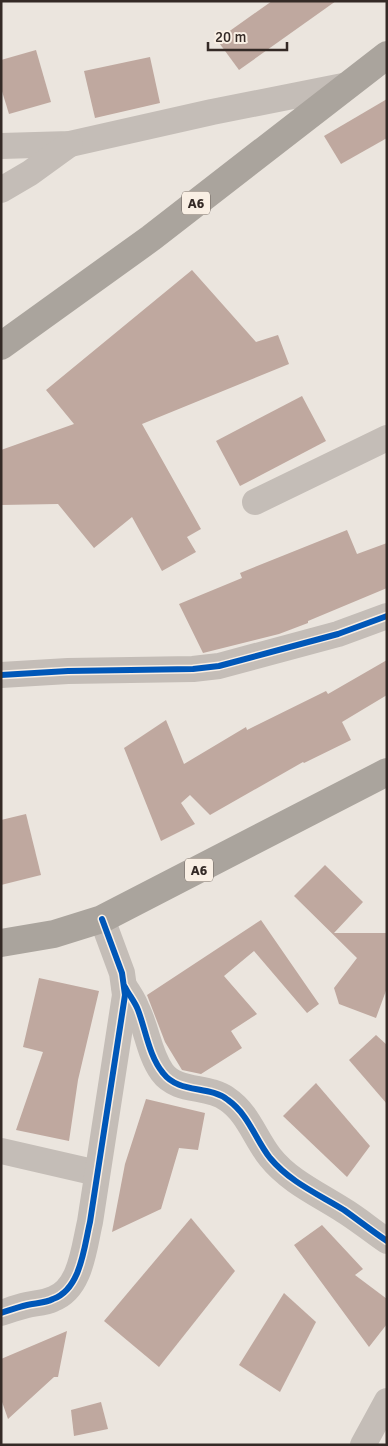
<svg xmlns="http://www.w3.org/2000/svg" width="388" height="1446" viewBox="0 0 388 1446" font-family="Signika,sans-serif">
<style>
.building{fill:#bfa89f}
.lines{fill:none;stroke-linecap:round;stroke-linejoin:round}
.minor{stroke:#c4bdb7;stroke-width:26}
.highway{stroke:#aaa49d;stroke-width:28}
.cycleway-casing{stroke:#f9efe4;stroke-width:9}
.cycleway{stroke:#0057b8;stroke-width:6}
.labels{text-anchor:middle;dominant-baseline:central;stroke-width:4.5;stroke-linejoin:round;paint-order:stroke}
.shield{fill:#f9efe4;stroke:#6f655f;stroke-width:1}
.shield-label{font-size:14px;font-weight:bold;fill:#342a26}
</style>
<rect width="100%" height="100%" fill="#ebe5de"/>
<g class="building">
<path d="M 272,1 L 336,1 L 239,70 L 217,40 Z"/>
<path d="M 36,50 L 51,102 L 9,114 L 1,88 L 1,60 Z"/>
<path d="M 150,57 L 160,103 L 95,118 L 84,71 Z"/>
<path d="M 387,99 L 387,138 L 341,164 L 324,136 Z"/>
<path d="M 192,270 L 256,342 L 278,335 L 289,364 L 142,424 L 201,529 L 187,537 L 196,552 L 162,571 L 132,517 L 94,548 L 58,504 L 1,505 L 1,450 L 74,424 L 46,390 Z"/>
<path d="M 302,396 L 326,441 L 240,486 L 216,441 Z"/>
<path d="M 347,530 L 357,554 L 387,543 L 387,588 L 308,621 L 308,623 L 279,634 L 203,653 L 179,604 L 242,578 L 240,573 Z"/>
<path d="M 387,660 L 387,695 L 342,722 L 351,740 L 304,763 L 303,762 L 210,815 L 190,795 L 181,803 L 195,824 L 161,841 L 124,748 L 166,720 L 184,764 L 246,727 L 247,730 L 326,691 L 328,694 Z"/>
<path d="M 26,814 L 41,875 L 1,885 L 1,820 Z"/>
<path d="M 325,865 L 363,902 L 334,933 L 387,933 L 387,988 L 376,1018 L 339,1004 L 334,988 L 357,958 L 294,896 Z"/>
<path d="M 261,920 L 319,1004 L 307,1013 L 254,951 L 224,976 L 257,1014 L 231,1031 L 242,1048 L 201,1074 L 182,1070 L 165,1042 L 147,995 Z"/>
<path d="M 39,978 L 99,991 L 78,1080 L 69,1141 L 16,1130 L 43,1052 L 23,1047 Z"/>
<path d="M 376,1035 L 387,1045 L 387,1104 L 349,1060 Z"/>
<path d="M 316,1083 L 370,1146 L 347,1177 L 283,1116 Z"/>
<path d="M 146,1099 L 205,1113 L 198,1150 L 179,1148 L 161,1209 L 112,1232 L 125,1164 Z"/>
<path d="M 191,1218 L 235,1271 L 159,1367 L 104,1321 Z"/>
<path d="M 322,1225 L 363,1269 L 355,1275 L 387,1299 L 387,1324 L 369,1347 L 294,1245 Z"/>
<path d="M 284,1293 L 316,1322 L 280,1392 L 239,1365 Z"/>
<path d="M 67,1331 L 58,1377 L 54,1377 L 8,1419 L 1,1399 L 1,1359 Z"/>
<path d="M 101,1402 L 108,1429 L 74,1436 L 71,1410 Z"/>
</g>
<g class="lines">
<g class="minor">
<path d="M 1,146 L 70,144 L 212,112 L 348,85"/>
<path d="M 1,190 L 30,173 L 70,144"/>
<path d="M 255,502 L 387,438"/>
<path d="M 1,675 L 68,671 L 193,669 L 219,666 L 338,634 L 387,616"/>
<path d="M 124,986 C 129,993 134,1001 137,1009 C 147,1029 149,1054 162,1072 C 177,1093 208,1085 227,1099 C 248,1113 255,1138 270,1157 C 289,1181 318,1194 343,1210 C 358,1219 372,1231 387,1241"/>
<path d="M 1,1151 L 97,1173"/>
<path d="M 1,1313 C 10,1310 18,1307 27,1305 C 36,1303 45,1303 53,1299 C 81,1289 84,1247 90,1222 L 125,995 L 122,973 L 102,919"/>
<path d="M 363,1445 L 387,1401"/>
</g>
<g class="highway">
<path d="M 1,346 L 151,238 L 387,55"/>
<path d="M 1,943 L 54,934 L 102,919 L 387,772"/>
</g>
<g class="cycleway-casing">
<g id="cycleway">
<path d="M 1,675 L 68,671 L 193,669 L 219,666 L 338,634 L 387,616"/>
<path d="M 125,987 C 129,995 135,1002 138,1010 C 146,1031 149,1056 163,1073 C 179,1094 209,1085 228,1100 C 249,1115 255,1139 270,1158 C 290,1182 318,1194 344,1210 C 358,1220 372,1231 387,1241"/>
<path d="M 1,1313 C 10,1310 18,1307 27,1305 C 36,1303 45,1303 53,1299 C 81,1289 84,1247 90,1222 L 125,995 L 122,973 L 102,919"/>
</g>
</g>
<use href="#cycleway" class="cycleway"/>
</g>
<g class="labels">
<g class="shield">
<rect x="182" y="191.5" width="28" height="23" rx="4"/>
<rect x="185" y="858.5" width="28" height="23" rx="4"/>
</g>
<g class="shield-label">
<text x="196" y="203">A6</text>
<text x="199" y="870">A6</text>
</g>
</g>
<rect width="388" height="1446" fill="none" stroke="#342a26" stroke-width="5"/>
<path d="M208 42v8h79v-8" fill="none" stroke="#342a26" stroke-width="2.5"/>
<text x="215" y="42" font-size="15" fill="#342a26" stroke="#f9efe4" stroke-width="4" paint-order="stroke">20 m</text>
</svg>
